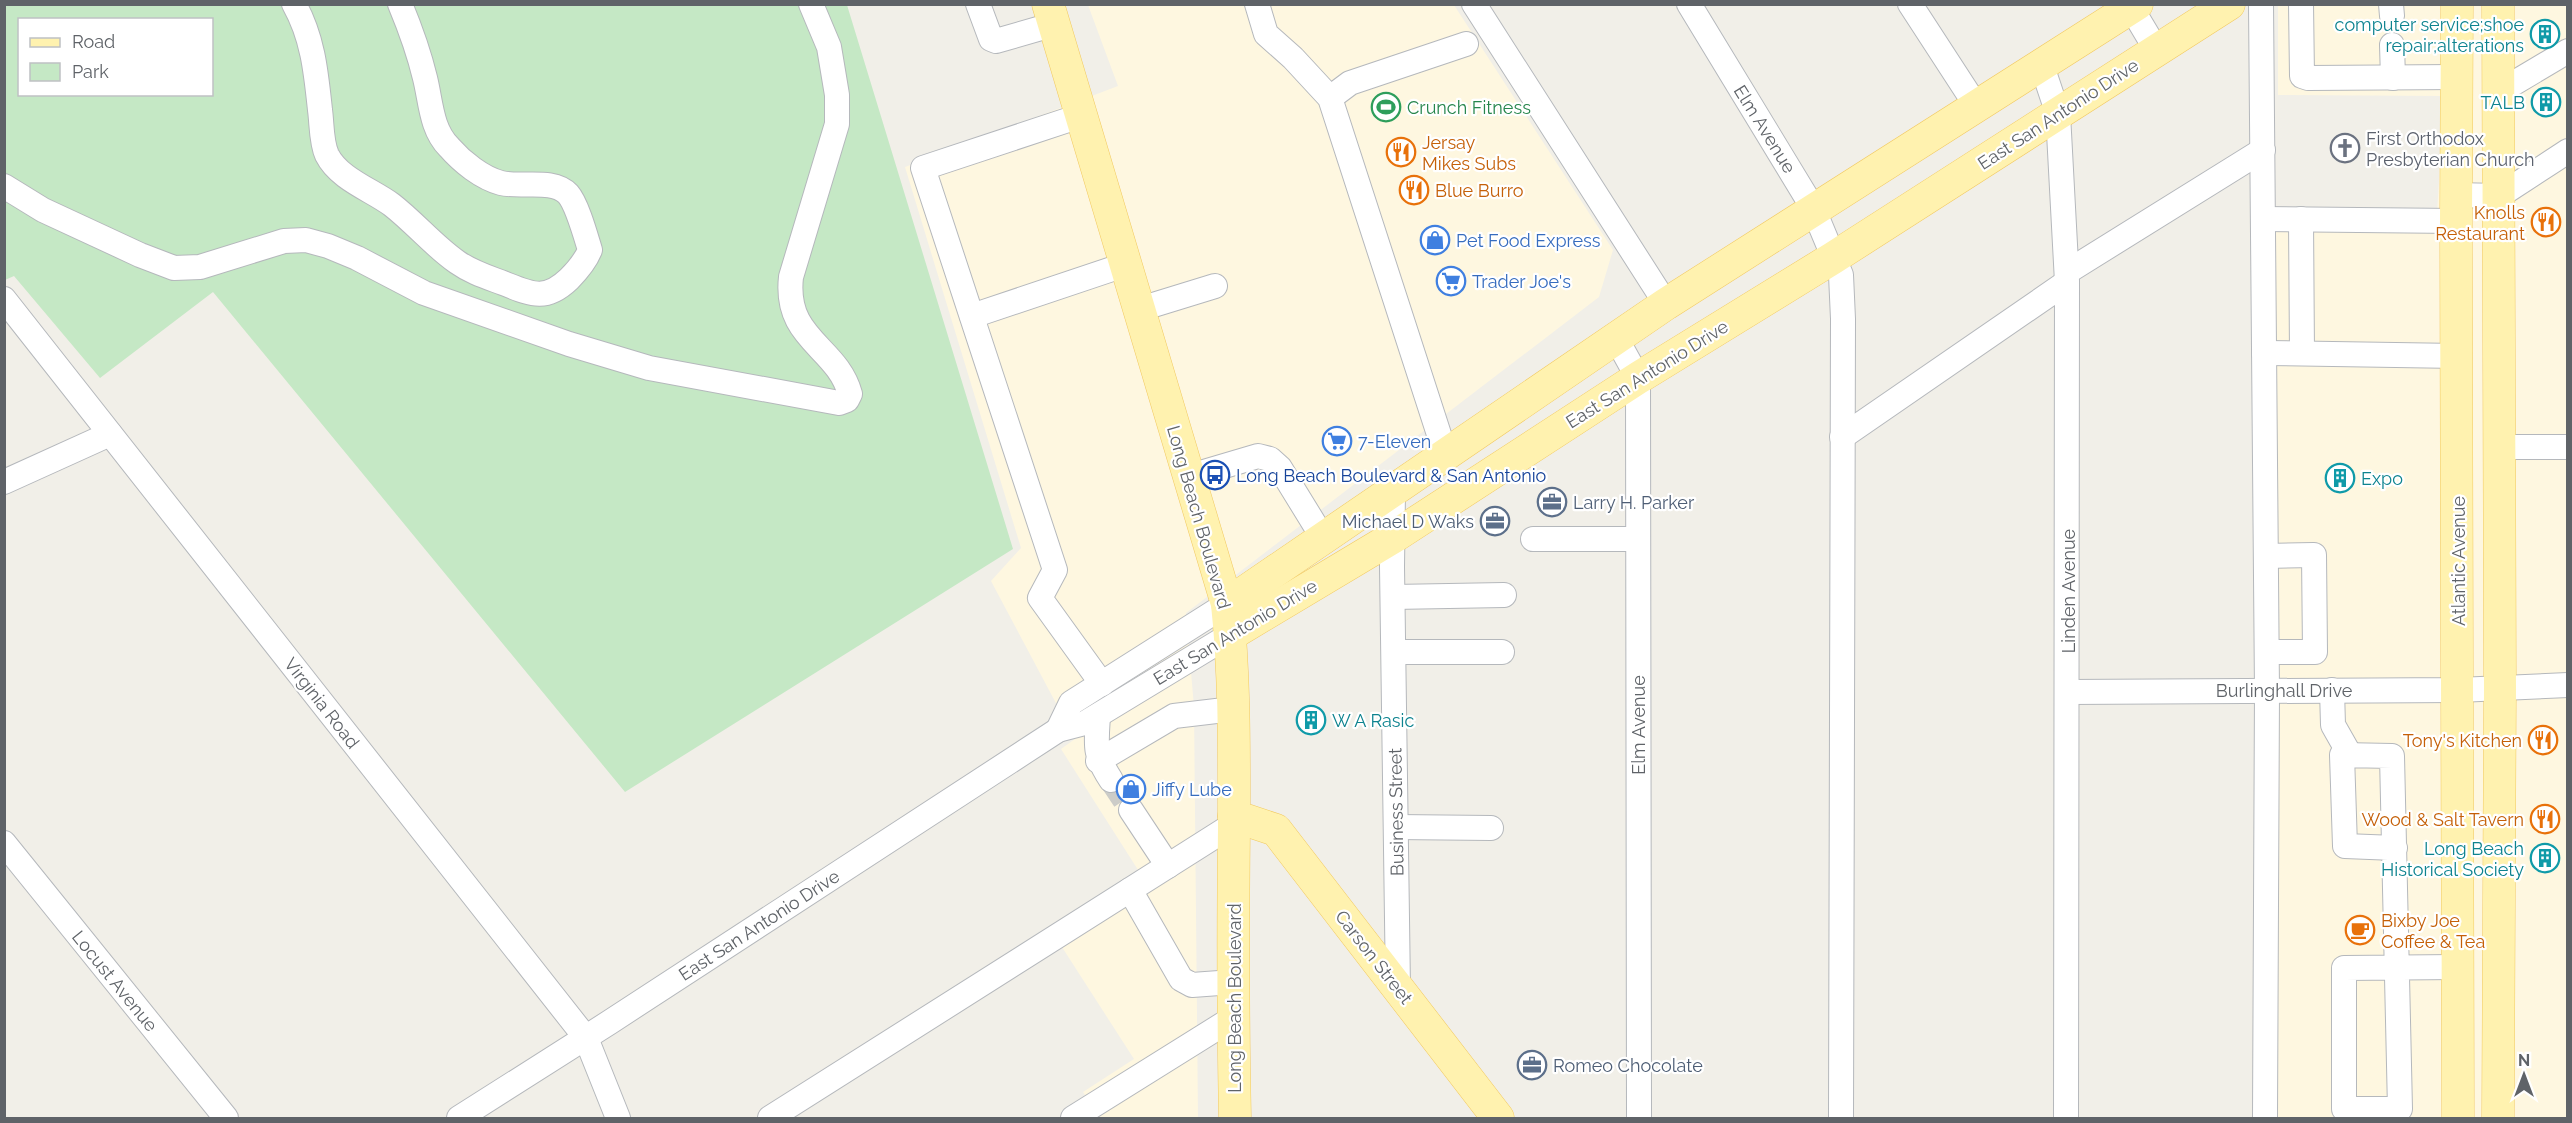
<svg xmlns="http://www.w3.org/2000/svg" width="2572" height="1123" viewBox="0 0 2572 1123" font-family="Raleway,sans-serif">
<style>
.commercial{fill:#fef7e0}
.green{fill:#c5e8c5;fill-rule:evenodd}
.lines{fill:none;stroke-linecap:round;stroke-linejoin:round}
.minor-tunnel{stroke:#ccccc8;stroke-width:24;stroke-dasharray:24 12;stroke-linecap:butt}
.minor-casing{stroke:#b5b8bc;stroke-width:26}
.major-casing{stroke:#f2c960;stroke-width:33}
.minor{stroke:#fff;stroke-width:24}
.major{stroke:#fff2af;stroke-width:32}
.labels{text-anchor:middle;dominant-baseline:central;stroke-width:4.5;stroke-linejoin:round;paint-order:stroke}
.culture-label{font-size:18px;fill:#0d838f;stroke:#fff;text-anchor:end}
.leisure-label{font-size:18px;fill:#27864d;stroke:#fff;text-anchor:start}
.street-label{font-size:18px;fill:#5f6368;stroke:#fff}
.worship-label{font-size:18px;fill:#5b616d;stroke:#fff;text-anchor:start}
.food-label{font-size:18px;fill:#c56008;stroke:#fff;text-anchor:start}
.shop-label{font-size:18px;fill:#366cbe;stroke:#fff;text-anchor:start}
.transit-label{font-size:18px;fill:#164399;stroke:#fff;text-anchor:start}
.service-label{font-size:18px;fill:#4e5e75;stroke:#fff;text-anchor:start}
</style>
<rect width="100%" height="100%" fill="#f1efe8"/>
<g class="commercial">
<path d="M 1088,5 L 1454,5 L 1613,250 L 1599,297 L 1186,613 L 1194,707 L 1198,1118 L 1100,1118 L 1083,1092 L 1134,1059 L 1051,930 L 1140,873 L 1061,749 L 1075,739 L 991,581 L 1021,548 L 905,167 L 1118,86 Z"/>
<path d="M 2278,5 L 2567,5 L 2567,1118 L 2275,1118 L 2275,211 L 2437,214 L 2444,96 L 2278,95 Z"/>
</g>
<path class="green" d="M 4,5 L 847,5 L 1013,549 L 625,792 L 213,292 L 100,378 L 14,276 L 5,280 ZM 20,20 L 212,20 L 212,94 L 20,94 Z"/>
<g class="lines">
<path class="minor-tunnel" d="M 1111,780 L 1131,810"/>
<g class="minor-casing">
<g id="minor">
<path d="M 294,4 C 313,38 316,72 320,110 C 322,124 321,142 327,155 C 339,179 372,190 392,205 C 415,223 434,246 457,262 C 471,272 487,277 503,283 C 531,294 545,302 569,279 C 578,270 585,262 590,250 C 586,237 577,204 568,194 C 553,178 521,188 501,183 C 482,178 462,162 449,147 C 431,129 431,102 425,78 C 419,53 410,28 400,4"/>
<path d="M 978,4 L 991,39 L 996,41 L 1055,24"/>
<path d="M 1257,4 L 1266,34 L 1293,58 L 1330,98 L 1446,456"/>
<path d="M 1474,4 L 1666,304"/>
<path d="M 1689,4 L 1813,208 L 1841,275 L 1843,319 L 1841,1118"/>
<path d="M 1910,4 L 1977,107"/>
<path d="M 2129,4 L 2157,51"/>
<path d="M 2261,4 L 2267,691 L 2265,1118"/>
<path d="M 2301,4 L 2302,76 L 2308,78 L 2457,77"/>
<path d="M 2391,4 L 2392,16"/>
<path d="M 2392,45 L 2393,78"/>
<path d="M 2042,66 L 2058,114 L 2067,282 L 2066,1118"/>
<path d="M 2499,92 L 2568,51"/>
<path d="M 1330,98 L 1350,83 L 1466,44"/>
<path d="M 1080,116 L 923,168 L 1055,570 L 1040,598 L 1102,684"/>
<path d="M 4,186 L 43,210 L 140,255 L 174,268 L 200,267 L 284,241 L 306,240 L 328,246 L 357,258 L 424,293 L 569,344 L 649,368 L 839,403 L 847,400 L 850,394 C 837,346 784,340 791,277 L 837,124 L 837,95 L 829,47 L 811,4"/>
<path d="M 2456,195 L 2499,196 L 2568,151"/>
<path d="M 2263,219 L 2456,221"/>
<path d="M 2301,219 L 2302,353"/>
<path d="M 2067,272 L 2263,150"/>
<path d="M 4,299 L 586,1038 L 618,1118"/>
<path d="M 1137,310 L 1215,286"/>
<path d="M 972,316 L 1124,265"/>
<path d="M 1616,338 L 1638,378 L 1639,1118"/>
<path d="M 2264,353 L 2458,356"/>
<path d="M 1842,437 L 2067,282"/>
<path d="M 2500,447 L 2568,447"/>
<path d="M 1187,477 L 1258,456 L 1270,459 L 1280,468 L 1323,538"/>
<path d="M 4,482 L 110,434"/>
<path d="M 1393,492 L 1392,567 L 1398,989"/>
<path d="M 1533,539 L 1638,539"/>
<path d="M 2266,556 L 2314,555 L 2315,652 L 2267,652"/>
<path d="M 1393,597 L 1504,595"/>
<path d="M 1394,652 L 1502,652"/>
<path d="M 2332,690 L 2333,725 L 2350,755"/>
<path d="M 2068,692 L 2458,690 L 2568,685"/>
<path d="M 1098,716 C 1096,746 1094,754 1111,780"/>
<path d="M 1058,730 L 1071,703 L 1227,604"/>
<path d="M 1098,761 L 1174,716 L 1233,709"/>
<path d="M 1131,810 L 1168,866"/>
<path d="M 1396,827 L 1491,828"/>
<path d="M 4,843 L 226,1118"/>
<path d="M 2395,848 L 2345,846 L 2342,755 L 2392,756 C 2395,874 2397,991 2400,1109 L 2344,1109 L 2344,968 L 2457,967"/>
<path d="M 1130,890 L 1181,979 L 1192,985 L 1233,982"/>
<path d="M 459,1118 L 610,1022 L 1058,730 L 1085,723 L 1230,635"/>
<path d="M 770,1118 L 1234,824"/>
<path d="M 1073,1118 L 1233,1018"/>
</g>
</g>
<g class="major-casing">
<g id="major">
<path d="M 1048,4 L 1227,604 C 1235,678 1234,753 1234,827 C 1233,924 1233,1021 1235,1118"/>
<path d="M 2457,4 L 2456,221 L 2458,1118"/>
<path d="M 2498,4 L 2500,687 L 2498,1118"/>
<path d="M 1227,604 L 1666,304 L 2137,4"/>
<path d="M 1230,635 L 1392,538 L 1638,378 L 1833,258 L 2229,4"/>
<path d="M 1234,816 L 1276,830 L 1498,1118"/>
</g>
</g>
<use href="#minor" class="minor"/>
<use href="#major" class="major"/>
</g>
<defs>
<g id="building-ring" transform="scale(1.5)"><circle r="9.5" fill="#fff" stroke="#0f9aa8" stroke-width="1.5"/><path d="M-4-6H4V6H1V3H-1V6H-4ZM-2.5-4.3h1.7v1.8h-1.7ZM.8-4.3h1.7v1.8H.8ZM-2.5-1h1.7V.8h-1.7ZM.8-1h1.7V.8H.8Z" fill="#0f9aa8"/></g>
<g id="stadium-ring" transform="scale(1.5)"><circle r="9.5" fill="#fff" stroke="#2e9e5b" stroke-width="1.5"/><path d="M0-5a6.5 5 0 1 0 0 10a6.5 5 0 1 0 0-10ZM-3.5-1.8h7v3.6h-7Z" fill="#2e9e5b"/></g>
<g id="church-ring" transform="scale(1.5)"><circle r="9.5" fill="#fff" stroke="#6b7280" stroke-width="1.5"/><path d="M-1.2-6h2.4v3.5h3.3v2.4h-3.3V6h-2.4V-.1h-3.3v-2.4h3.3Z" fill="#6b7280"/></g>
<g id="restaurant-ring" transform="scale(1.5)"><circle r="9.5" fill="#fff" stroke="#e8710a" stroke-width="1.5"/><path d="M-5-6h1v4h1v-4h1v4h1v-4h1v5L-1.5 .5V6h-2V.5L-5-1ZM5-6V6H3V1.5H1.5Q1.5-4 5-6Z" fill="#e8710a"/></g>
<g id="shop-ring" transform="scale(1.5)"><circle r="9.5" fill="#fff" stroke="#3f7fe0" stroke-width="1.5"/><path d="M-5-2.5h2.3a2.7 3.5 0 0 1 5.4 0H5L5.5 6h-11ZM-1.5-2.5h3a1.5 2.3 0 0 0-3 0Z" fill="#3f7fe0"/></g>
<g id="supermarket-ring" transform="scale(1.5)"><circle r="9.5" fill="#fff" stroke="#3f7fe0" stroke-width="1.5"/><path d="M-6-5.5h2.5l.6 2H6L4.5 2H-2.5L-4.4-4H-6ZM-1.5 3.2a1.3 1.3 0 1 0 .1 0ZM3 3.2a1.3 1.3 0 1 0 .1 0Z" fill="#3f7fe0"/></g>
<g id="bus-ring" transform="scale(1.5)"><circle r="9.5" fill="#fff" stroke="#1a4fb4" stroke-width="1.5"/><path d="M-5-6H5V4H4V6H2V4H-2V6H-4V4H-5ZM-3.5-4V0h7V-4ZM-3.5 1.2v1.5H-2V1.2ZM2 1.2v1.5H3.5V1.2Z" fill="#1a4fb4"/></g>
<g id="office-ring" transform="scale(1.5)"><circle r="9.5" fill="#fff" stroke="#5c6f8a" stroke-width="1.5"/><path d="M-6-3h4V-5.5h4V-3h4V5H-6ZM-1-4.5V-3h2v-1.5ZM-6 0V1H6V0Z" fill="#5c6f8a"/></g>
<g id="cafe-ring" transform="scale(1.5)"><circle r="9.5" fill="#fff" stroke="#e8710a" stroke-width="1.5"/><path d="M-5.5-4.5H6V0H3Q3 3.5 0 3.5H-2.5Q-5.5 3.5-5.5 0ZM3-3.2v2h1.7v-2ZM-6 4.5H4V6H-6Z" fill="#e8710a"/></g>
</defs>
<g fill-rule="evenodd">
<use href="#building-ring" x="2545" y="34"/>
<use href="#building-ring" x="2546" y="102"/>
<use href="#stadium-ring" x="1386" y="107"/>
<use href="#church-ring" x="2345" y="148"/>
<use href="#restaurant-ring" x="1401" y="152"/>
<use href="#restaurant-ring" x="1414" y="190"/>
<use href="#restaurant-ring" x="2546" y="222"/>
<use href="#shop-ring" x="1435" y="240"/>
<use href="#supermarket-ring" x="1451" y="281"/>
<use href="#supermarket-ring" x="1337" y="441"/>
<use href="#bus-ring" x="1215" y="475"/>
<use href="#building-ring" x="2340" y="478"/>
<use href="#office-ring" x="1552" y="502"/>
<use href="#office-ring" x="1495" y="521"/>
<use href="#building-ring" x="1311" y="720"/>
<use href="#restaurant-ring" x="2543" y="740"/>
<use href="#shop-ring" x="1131" y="789"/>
<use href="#restaurant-ring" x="2545" y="819"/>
<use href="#building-ring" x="2545" y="858"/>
<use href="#cafe-ring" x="2360" y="930"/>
<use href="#office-ring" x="1532" y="1065"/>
</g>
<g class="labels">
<g class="culture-label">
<text x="2524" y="24">computer service;shoe<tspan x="2524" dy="21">repair;alterations</tspan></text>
<text x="2525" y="102">TALB</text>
<text x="2361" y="478" text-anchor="start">Expo</text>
<text x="1332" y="720" text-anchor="start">W A Rasic</text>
<text x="2524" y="848">Long Beach<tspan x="2524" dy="21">Historical Society</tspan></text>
</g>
<g class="leisure-label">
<text x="1407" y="107">Crunch Fitness</text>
</g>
<g class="street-label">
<text transform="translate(2058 114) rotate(-33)">East San Antonio Drive</text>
<text transform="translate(1765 129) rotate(58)">Elm Avenue</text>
<text transform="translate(1647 374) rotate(-32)">East San Antonio Drive</text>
<text transform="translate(1199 517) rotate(74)">Long Beach Boulevard</text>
<text transform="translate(2458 561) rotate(-90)">Atlantic Avenue</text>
<text transform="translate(2068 591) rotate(-90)">Linden Avenue</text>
<text transform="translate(1235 632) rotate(-31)">East San Antonio Drive</text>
<text x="2284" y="690">Burlinghall Drive</text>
<text transform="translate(322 703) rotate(52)">Virginia Road</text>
<text transform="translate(1638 725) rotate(-90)">Elm Avenue</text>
<text transform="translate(1396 812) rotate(-91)">Business Street</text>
<text transform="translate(759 925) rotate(-33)">East San Antonio Drive</text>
<text transform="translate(1374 957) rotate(52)">Carson Street</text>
<text transform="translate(115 981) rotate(51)">Locust Avenue</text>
<text transform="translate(1234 998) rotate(-90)">Long Beach Boulevard</text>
</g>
<g class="worship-label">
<text x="2366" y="138">First Orthodox<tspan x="2366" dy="21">Presbyterian Church</tspan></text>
</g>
<g class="food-label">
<text x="1422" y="142">Jersay<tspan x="1422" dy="21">Mikes Subs</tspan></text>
<text x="1435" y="190">Blue Burro</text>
<text x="2525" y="212" text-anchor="end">Knolls<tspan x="2525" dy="21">Restaurant</tspan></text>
<text x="2522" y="740" text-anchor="end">Tony's Kitchen</text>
<text x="2524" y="819" text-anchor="end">Wood &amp; Salt Tavern</text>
<text x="2381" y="920">Bixby Joe<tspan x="2381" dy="21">Coffee &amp; Tea</tspan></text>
</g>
<g class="shop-label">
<text x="1456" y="240">Pet Food Express</text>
<text x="1472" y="281">Trader Joe's</text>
<text x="1358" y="441">7-Eleven</text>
<text x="1152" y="789">Jiffy Lube</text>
</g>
<g class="transit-label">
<text x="1236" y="475">Long Beach Boulevard &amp; San Antonio</text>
</g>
<g class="service-label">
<text x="1573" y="502">Larry H. Parker</text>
<text x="1474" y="521" text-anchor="end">Michael D Waks</text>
<text x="1553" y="1065">Romeo Chocolate</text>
</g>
</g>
<rect width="2572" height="1123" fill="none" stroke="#5f6368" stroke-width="12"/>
<rect x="18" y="18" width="195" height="78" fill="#ffffff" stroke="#bfc1c3" stroke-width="1.5"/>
<rect x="30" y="38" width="30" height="9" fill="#fff2af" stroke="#bfc1c3" stroke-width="1.5"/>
<text x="72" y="48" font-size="18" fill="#5f6368">Road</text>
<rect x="30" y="63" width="30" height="18" fill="#c5e8c5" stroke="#bfc1c3" stroke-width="1.5"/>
<text x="72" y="78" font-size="18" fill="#5f6368">Park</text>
<g transform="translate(2524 1075)" stroke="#ffffff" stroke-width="4.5" paint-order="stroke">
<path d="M0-4.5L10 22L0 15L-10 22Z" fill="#5f6368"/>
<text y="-9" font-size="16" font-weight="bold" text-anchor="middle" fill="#5f6368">N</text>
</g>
</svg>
